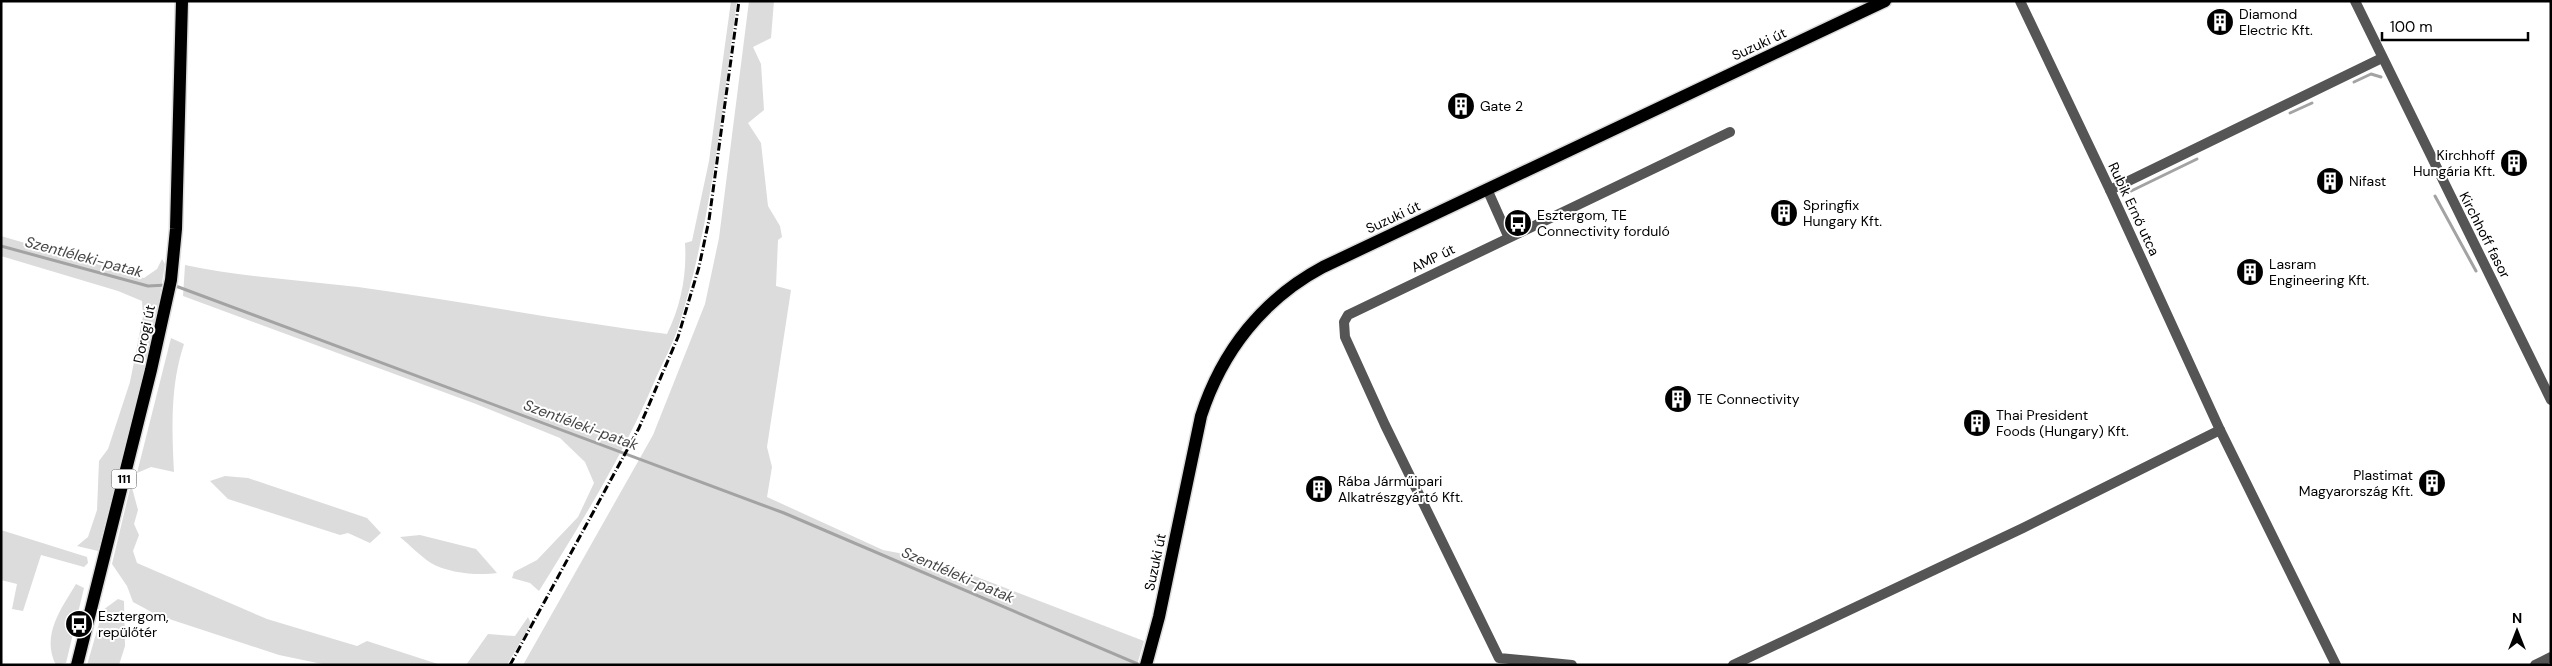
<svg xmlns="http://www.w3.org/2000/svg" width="2552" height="666" viewBox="0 0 2552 666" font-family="'DM Sans',sans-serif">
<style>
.green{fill:#dcdcdc}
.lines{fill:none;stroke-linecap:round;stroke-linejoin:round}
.stream{stroke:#a3a3a3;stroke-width:3}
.major-casing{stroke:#dbdbdb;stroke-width:15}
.minor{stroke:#555;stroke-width:10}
.major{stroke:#000;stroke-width:12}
.rail{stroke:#000;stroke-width:3;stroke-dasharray:8 2.5 1 2.5;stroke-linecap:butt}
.labels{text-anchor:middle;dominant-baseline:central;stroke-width:4;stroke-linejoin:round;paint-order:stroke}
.shield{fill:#fff;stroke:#4c4c4c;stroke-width:1}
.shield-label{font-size:12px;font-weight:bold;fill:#000}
.poi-label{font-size:14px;fill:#000;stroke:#fff;text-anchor:start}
.street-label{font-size:14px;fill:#000;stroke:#fff}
.water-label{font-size:15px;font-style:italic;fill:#444;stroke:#fff}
</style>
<rect width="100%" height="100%" fill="#fff"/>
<g class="green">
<path d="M 731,1 L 737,1 C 722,109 712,220 679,325 C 673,344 663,362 655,380 C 624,454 581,523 539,591 L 530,583 L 512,578 L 514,572 L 537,560 L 578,517 L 594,483 L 585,462 L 560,438 L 476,404 L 183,296 L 185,265 C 242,277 300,280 358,287 C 461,301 563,321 667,334 C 681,305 687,275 685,243 L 692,241 L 709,161 Z"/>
<path d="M 749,1 L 774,1 L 771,38 L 753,47 L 761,64 L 764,110 L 748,123 L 761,143 L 768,206 L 780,226 L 782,237 L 778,240 L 776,286 L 791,290 L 767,447 L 772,467 L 767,497 L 883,550 L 930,559 L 1144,641 L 1137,665 L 523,665 L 653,435 L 705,304 L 719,238 Z"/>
<path d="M 1,236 L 144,278 L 157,269 L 162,259 L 165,264 L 155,327 L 98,551 L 77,546 L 88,537 L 97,510 L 99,461 L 108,449 L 130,382 L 143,316 L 142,301 L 118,291 L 1,256 Z"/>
<path d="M 171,338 L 184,344 C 170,386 172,428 174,472 L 151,467 L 137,473 Z"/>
<path d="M 225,476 L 248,478 L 367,518 L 381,533 L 370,543 L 348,533 L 340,535 L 228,499 L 210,481 Z"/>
<path d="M 131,484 L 138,510 L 134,524 L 139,535 L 133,551 L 137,563 L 267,619 L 357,646 L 367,641 L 441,665 L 327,665 L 279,655 L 157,615 L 133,602 L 127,586 L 112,564 Z"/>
<path d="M 1,530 L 87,557 L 88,563 L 84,567 L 41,555 L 23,611 L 12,609 L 17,584 L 1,580 Z"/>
<path d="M 420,535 L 476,549 L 497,573 C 478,576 448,573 431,563 C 420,556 410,545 400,537 Z"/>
<path d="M 76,584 L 84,588 L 66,663 L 56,665 C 41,635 61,609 76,584 Z"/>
<path d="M 118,599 L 124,601 L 125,646 L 119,665 L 87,665 L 103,610 Z"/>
<path d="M 528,617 L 531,624 L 507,665 L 466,665 L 488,634 L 515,636 Z"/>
</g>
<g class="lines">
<g class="stream">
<path d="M 2354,82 L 2371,74 L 2381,77"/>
<path d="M 2290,113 L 2312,103"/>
<path d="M 2127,193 L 2197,159"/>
<path d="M 2435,196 L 2476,271"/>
<path d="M 1,246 L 148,286 L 167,285"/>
<path d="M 173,285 L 784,513 L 1140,665"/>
</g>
<g class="major-casing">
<g id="major">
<path d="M 77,665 L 151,370 L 171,280 L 176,229 L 182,1"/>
<path d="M 1146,665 L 1159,617 L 1201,416 C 1222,351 1263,299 1323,267 L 1885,1"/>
</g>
</g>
<g class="minor">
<path d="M 2020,1 L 2110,190 L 2220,430 L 2336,665"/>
<path d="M 2355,1 L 2551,400"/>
<path d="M 1487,189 L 1508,236"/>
<path d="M 2110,190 L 2382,58"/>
<path d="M 1572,665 L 1499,658 L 1385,425 L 1345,337 L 1344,322 L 1348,315 L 1730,132"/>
<path d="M 1733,665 L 2023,528 L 2220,430"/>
<path d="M 2535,665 L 2551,657"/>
</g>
<use href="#major" class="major"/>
<path class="rail" d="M 510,665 L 639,428 L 678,337 L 699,267 L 709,220 L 739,1"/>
</g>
<defs>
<g id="building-disc" transform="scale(1.4375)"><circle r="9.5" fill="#000" stroke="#fff"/><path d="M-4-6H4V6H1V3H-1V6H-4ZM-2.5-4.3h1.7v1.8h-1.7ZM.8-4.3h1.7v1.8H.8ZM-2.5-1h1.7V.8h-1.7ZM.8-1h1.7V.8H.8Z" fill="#fff"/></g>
<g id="bus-disc" transform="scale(1.4375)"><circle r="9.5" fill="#000" stroke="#fff"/><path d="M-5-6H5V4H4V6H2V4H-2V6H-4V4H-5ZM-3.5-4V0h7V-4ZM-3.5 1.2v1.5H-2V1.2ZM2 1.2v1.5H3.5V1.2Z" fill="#fff"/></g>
</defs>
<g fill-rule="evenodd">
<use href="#building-disc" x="2220" y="22"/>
<use href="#building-disc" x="1461" y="106"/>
<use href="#building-disc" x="2514" y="163"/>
<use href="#building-disc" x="2330" y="181"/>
<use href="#building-disc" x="1784" y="213"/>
<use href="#bus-disc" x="1518" y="223"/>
<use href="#building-disc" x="2250" y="272"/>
<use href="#building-disc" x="1678" y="399"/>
<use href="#building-disc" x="1977" y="423"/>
<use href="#building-disc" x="2432" y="483"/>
<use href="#building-disc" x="1319" y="489"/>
<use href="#bus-disc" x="79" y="624"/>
</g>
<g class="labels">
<rect class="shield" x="111.5" y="469.5" width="25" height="19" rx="4"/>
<g class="shield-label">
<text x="124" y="479">111</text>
</g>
<g class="poi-label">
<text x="2239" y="14">Diamond<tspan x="2239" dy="16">Electric Kft.</tspan></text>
<text x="1480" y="106">Gate 2</text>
<text x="2495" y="155" text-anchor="end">Kirchhoff<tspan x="2495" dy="16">Hungária Kft.</tspan></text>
<text x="2349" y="181">Nifast</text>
<text x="1803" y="205">Springfix<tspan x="1803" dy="16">Hungary Kft.</tspan></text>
<text x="1537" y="215">Esztergom, TE<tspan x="1537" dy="16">Connectivity forduló</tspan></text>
<text x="2269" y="264">Lasram<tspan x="2269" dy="16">Engineering Kft.</tspan></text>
<text x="1697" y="399">TE Connectivity</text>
<text x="1996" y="415">Thai President<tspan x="1996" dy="16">Foods (Hungary) Kft.</tspan></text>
<text x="2413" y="475" text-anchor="end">Plastimat<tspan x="2413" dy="16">Magyarország Kft.</tspan></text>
<text x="1338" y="481">Rába Járműipari<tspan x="1338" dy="16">Alkatrészgyártó Kft.</tspan></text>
<text x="98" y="616">Esztergom,<tspan x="98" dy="16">repülőtér</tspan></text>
</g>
<g class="street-label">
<text transform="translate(1759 44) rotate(-25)">Suzuki út</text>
<text transform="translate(2134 209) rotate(65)">Rubik Ernő utca</text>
<text transform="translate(1393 217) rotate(-25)">Suzuki út</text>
<text transform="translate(2485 235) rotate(63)">Kirchhoff fasor</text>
<text transform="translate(1433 258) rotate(-26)">AMP út</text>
<text transform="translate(144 334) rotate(-78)">Dorogi út</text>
<text transform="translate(1155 562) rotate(-78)">Suzuki út</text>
</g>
<g class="water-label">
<text transform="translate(84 257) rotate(15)">Szentléleki-patak</text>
<text transform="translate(581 425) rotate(20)">Szentléleki-patak</text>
<text transform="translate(958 575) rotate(23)">Szentléleki-patak</text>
</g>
</g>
<rect width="2552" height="666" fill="none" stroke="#000000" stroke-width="5"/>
<g transform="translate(2517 631)" stroke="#ffffff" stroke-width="4" paint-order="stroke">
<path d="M0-4L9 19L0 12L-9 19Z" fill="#000000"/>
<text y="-8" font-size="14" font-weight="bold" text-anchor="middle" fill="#000000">N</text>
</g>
<path d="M2382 32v8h146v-8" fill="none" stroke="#000000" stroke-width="2.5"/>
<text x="2390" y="32" font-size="15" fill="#000000" stroke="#ffffff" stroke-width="4" paint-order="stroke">100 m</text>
</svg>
